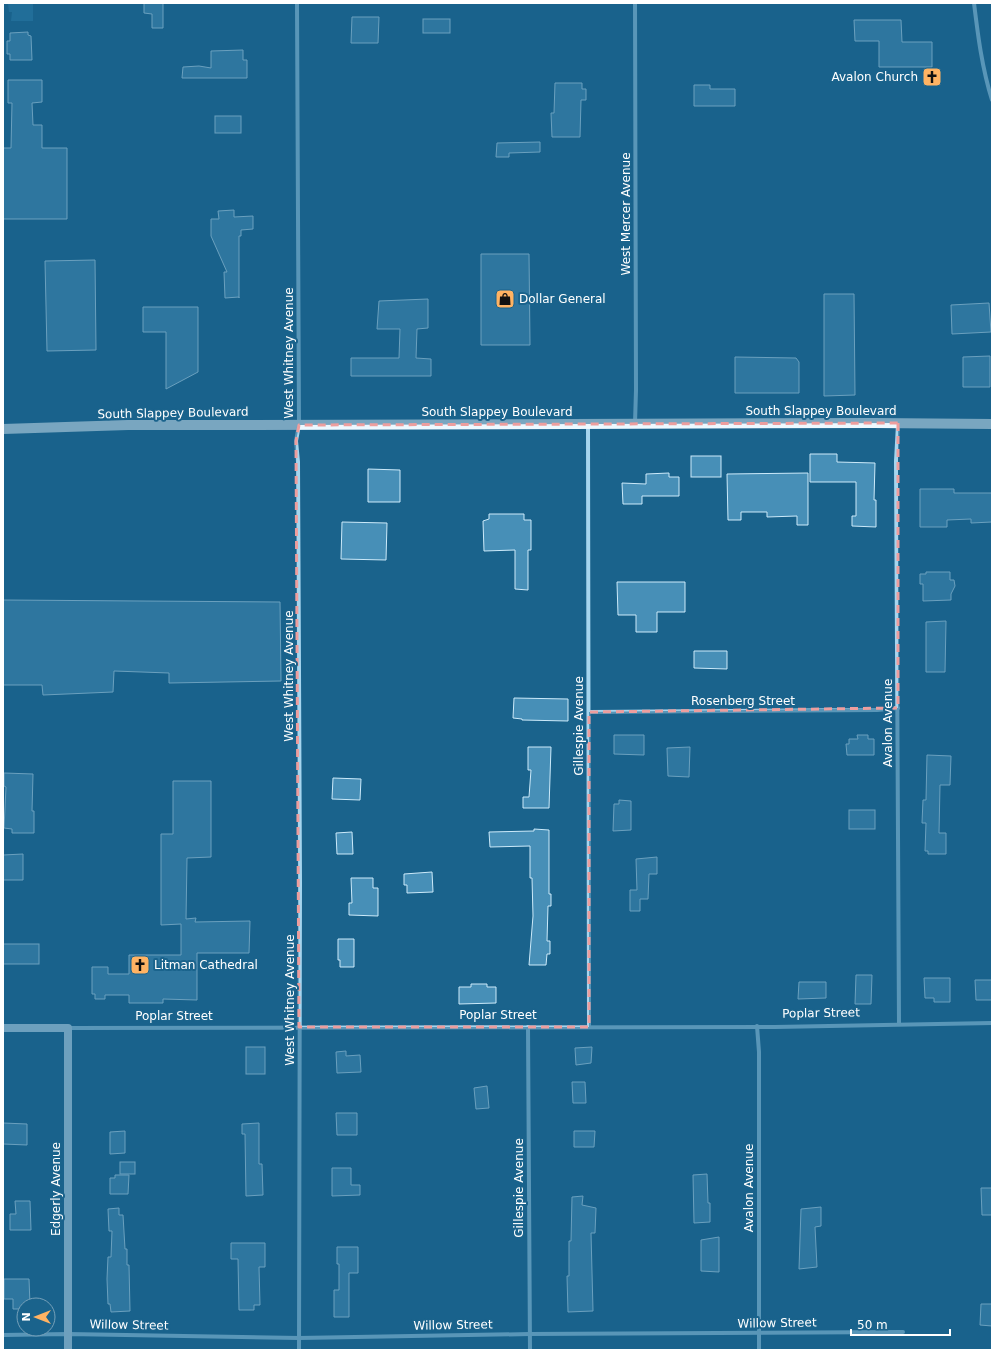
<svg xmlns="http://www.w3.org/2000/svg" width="995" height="1353" viewBox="0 0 995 1353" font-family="'DejaVu Sans',sans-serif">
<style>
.green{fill:#2a7da9}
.building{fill:#478fb7;stroke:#cceafa}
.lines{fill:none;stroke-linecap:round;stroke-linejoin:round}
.street{stroke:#a6d5ee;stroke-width:4}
.secondary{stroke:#d3ecfa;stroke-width:8}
.primary{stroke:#edf8ff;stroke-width:10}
.marked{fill:none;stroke:#ed9e9e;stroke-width:3;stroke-dasharray:8 5;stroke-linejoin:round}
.labels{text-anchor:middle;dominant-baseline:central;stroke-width:4;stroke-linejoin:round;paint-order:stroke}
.poi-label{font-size:12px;fill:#fff;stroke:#1a638c;text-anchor:start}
.street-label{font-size:12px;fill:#fff;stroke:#1a638c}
</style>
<rect width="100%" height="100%" fill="#1a638c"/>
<path class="green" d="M 8,3 L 33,3 L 33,21 L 11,21 L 12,12 L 9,12 Z"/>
<g class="building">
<path d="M 144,3 L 163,3 L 163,28 L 152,28 L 152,14 L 144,13 Z"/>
<path d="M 352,17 L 379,17 L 378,43 L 351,43 Z"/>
<rect x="423" y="19" width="27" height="14"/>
<path d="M 854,20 L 901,20 L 902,42 L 932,42 L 932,67 L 879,67 L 879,41 L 855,41 Z"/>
<path d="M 28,32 L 28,35 L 31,36 L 32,60 L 10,60 L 10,54 L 7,54 L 7,41 L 10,41 L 10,33 Z"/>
<path d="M 243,50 L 243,60 L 247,60 L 247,78 L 182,78 L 183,67 L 199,66 L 211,68 L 211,51 Z"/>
<path d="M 8,80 L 42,80 L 42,102 L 32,103 L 33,125 L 42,125 L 42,148 L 67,148 L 67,219 L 3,219 L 3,148 L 11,148 L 12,103 L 8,103 Z"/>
<path d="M 555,83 L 582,83 L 582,89 L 586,89 L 586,100 L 581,100 L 580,137 L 552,137 L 551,113 L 554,113 Z"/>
<path d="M 694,85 L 710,85 L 710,89 L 735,89 L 735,106 L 694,106 Z"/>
<rect x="215" y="116" width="26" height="17"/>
<path d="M 540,142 L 540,152 L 509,153 L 509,157 L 496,157 L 497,143 Z"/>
<path d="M 234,210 L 234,217 L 253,216 L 253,229 L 241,230 L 241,236 L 239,236 L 239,298 L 239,297 L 225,298 L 224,272 L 227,272 L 211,236 L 211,219 L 219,219 L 218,211 Z"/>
<path d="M 481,254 L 529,254 L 530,345 L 481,345 Z"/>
<path d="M 95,260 L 96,350 L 47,351 L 45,261 Z"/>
<path d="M 824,294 L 854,294 L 855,395 L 824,396 Z"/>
<path d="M 428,299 L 428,328 L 417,329 L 416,358 L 431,359 L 431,376 L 351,376 L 351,358 L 399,358 L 400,329 L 377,329 L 379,301 Z"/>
<path d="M 989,303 L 991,332 L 952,334 L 951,305 Z"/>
<path d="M 143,307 L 198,307 L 198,372 L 166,389 L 166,332 L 143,332 Z"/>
<path d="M 990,356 L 990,387 L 963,387 L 963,357 Z"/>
<path d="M 735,357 L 796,358 L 799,362 L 799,393 L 735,393 Z"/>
<path d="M 810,454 L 837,454 L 837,462 L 875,463 L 874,500 L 876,500 L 876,527 L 852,526 L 852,516 L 856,516 L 856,482 L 810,482 Z"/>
<rect x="691" y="456" width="30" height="21"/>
<path d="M 368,469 L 400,470 L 400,502 L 368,502 Z"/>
<path d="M 669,473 L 669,477 L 679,477 L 679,496 L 642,496 L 642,504 L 623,504 L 622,483 L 646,484 L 646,474 Z"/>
<path d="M 808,473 L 808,525 L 797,525 L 797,516 L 767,517 L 767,512 L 741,512 L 741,520 L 728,520 L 727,474 Z"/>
<path d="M 920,489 L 954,489 L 954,493 L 992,493 L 992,522 L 971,523 L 971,519 L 947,520 L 947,527 L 920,527 Z"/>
<path d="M 489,514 L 524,514 L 524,520 L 531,520 L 531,550 L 528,550 L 528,590 L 515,589 L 515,550 L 484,551 L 483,521 L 489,519 Z"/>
<path d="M 342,522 L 387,523 L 386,560 L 341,559 Z"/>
<path d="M 926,572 L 950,572 L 950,580 L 954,580 L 955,586 L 951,594 L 951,600 L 923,601 L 923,584 L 920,584 L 920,574 L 926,574 Z"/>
<path d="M 617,582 L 685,582 L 685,612 L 657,612 L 657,632 L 636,632 L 636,615 L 618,615 Z"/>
<path d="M 3,600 L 280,602 L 281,681 L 169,683 L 169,673 L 114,671 L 113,692 L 43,695 L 42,685 L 3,685 Z"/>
<path d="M 946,621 L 945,672 L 926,672 L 926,622 Z"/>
<path d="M 694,651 L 727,651 L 727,669 L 694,668 Z"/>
<path d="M 514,698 L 568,699 L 568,721 L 522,720 L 522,719 L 513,718 Z"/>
<path d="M 614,735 L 644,735 L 644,755 L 614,754 Z"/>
<path d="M 857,735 L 868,735 L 868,739 L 874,739 L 874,755 L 847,755 L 846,744 L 849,744 L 849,739 L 858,739 Z"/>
<path d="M 528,747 L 551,747 L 549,808 L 523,808 L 523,797 L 529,797 L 531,770 L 528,770 Z"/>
<path d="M 690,747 L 689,777 L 668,776 L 667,748 Z"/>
<path d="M 927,755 L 951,756 L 950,785 L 940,785 L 939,833 L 946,833 L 946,854 L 928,854 L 928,851 L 925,851 L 926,823 L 922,823 L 923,800 L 926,800 Z"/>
<path d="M 4,773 L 33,774 L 32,811 L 34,811 L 34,833 L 12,833 L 12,829 L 4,828 L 6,787 L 4,786 Z"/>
<path d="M 333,778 L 361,779 L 360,800 L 332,799 Z"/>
<path d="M 173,781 L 211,781 L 211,857 L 187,858 L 186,919 L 196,918 L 195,922 L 250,921 L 249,953 L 197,953 L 197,1000 L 163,999 L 163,1003 L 129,1003 L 129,995 L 105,995 L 105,999 L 95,999 L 95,994 L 92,994 L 92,967 L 108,967 L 108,974 L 129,974 L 129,955 L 181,955 L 181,924 L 161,925 L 161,834 L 173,834 Z"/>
<path d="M 619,800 L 631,801 L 631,830 L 613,831 L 614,804 L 619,804 Z"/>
<rect x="849" y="810" width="26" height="19"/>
<path d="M 534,829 L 549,830 L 549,894 L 551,894 L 551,906 L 548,906 L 547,941 L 550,941 L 550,954 L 547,954 L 546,965 L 529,965 L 533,916 L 532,878 L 530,878 L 530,846 L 490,847 L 489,832 L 534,831 Z"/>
<path d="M 352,832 L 353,854 L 337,854 L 336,833 Z"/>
<path d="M 23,854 L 23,880 L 3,880 L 3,855 Z"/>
<path d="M 657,857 L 657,874 L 649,874 L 648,899 L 640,899 L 640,911 L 630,911 L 630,890 L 637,890 L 636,859 Z"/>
<path d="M 432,872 L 433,892 L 407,893 L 407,885 L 404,885 L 404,874 Z"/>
<path d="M 351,878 L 373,878 L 373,888 L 378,888 L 378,916 L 349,915 L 349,903 L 352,903 Z"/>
<path d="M 338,939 L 354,939 L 354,967 L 340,967 L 340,960 L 338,960 Z"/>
<rect x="3" y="944" width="36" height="20"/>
<path d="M 856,975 L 872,975 L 871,1004 L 855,1004 Z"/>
<path d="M 924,978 L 950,978 L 950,1002 L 934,1002 L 934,998 L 925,998 Z"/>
<path d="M 975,980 L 992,980 L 992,1000 L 976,1000 Z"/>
<path d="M 799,982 L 826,982 L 826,998 L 798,999 Z"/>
<path d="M 471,984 L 487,984 L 487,987 L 496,987 L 496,1003 L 459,1004 L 459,987 L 471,987 Z"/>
<rect x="246" y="1047" width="19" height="27"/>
<path d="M 592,1047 L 591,1063 L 576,1065 L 575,1048 Z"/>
<path d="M 346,1051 L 346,1056 L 360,1055 L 361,1072 L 337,1073 L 336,1052 Z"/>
<path d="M 572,1082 L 585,1082 L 586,1103 L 573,1103 Z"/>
<path d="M 487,1086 L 489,1108 L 476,1109 L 474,1088 Z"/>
<path d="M 336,1113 L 357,1113 L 357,1135 L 337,1135 Z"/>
<path d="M 3,1123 L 27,1124 L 27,1145 L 3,1144 Z"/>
<path d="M 259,1123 L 259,1164 L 262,1164 L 263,1195 L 246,1196 L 245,1134 L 242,1134 L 242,1124 Z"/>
<path d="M 125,1131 L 125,1153 L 110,1154 L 110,1132 Z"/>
<path d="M 574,1131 L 595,1131 L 594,1147 L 574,1147 Z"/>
<rect x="120" y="1162" width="15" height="12"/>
<path d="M 332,1168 L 351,1168 L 351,1185 L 360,1185 L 360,1195 L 332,1196 Z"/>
<path d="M 707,1174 L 708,1203 L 710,1203 L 710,1222 L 694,1223 L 693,1175 Z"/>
<path d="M 115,1175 L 129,1175 L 128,1194 L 110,1194 L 110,1178 L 115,1178 Z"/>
<path d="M 981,1188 L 992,1188 L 992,1215 L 982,1215 Z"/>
<path d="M 583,1196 L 582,1205 L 596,1208 L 595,1233 L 591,1233 L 593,1311 L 568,1312 L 567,1276 L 569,1276 L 569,1241 L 571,1241 L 572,1197 Z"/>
<path d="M 15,1201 L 30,1201 L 31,1230 L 10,1230 L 10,1214 L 16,1214 Z"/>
<path d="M 821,1207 L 821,1226 L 815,1227 L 817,1267 L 799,1269 L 801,1209 Z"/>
<path d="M 119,1208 L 119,1215 L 123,1215 L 125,1249 L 127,1249 L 127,1265 L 129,1265 L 130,1311 L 111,1312 L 110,1304 L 108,1304 L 107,1279 L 108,1257 L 111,1257 L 112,1231 L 109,1231 L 108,1209 Z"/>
<path d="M 719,1237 L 719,1272 L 701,1271 L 701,1240 Z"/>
<path d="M 231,1243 L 265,1243 L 265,1267 L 259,1267 L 260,1305 L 254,1305 L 254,1310 L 239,1310 L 238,1259 L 231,1259 Z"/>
<path d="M 337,1247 L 358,1247 L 358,1273 L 349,1273 L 349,1317 L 334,1317 L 334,1290 L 339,1290 L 339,1264 L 337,1264 Z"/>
<path d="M 4,1279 L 29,1279 L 30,1305 L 24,1305 L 24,1309 L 13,1309 L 13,1299 L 4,1299 Z"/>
<path d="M 981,1304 L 992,1304 L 992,1326 L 980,1325 Z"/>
</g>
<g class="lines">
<g class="street">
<path d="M 297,3 L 299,425 L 296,441 L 298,462 L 300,882 L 299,1350"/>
<path d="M 974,3 C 978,36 982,68 992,100"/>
<path d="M 635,423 L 636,390 L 635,3"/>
<path d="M 898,424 L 896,461 L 899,1023"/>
<path d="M 588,425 L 589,1027"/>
<path d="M 589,712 L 877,710 L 898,708"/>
<path d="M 757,1026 L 759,1052 L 759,1350"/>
<path d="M 528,1027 L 530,1350"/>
<path d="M 68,1028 L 775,1027 L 992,1023"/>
<path d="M 3,1335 L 68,1334 L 299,1338 L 530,1334 L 903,1332"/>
</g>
<path class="secondary" d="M 3,1028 L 68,1028 L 68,1350"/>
<path class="primary" d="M 3,429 L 128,425 L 237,425 L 874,423 L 992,424"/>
</g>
<path d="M0 0H995V1353H0ZM 898,423 L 898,708 L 589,712 L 589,1027 L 299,1027 L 296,441 L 299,425 Z" fill="#1a638c" fill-opacity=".55" fill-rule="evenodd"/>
<path class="marked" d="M 898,423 L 898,708 L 589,712 L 589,1027 L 299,1027 L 296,441 L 299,425 Z"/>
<defs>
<g id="church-square" transform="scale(1)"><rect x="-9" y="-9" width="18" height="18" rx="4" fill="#ffb363" stroke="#1a638c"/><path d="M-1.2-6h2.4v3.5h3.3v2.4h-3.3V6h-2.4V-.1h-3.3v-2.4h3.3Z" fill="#111"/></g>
<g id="shop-square" transform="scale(1)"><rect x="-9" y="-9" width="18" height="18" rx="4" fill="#ffb363" stroke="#1a638c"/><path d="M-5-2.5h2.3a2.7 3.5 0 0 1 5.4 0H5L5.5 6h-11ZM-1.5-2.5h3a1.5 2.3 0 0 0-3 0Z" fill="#111"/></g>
</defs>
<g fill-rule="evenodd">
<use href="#church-square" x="932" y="77"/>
<use href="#shop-square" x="505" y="299"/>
<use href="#church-square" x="140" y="965"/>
</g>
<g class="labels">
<g class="poi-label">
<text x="918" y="77" text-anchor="end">Avalon Church</text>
<text x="519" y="299">Dollar General</text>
<text x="154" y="965">Litman Cathedral</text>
</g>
<g class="street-label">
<text transform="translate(626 214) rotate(-90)">West Mercer Avenue</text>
<text transform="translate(289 353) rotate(-90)">West Whitney Avenue</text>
<text x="821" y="411">South Slappey Boulevard</text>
<text x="497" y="412">South Slappey Boulevard</text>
<text transform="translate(173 413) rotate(-1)">South Slappey Boulevard</text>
<text transform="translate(289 676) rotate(-90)">West Whitney Avenue</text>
<text x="743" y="701">Rosenberg Street</text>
<text transform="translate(888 723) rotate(-90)">Avalon Avenue</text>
<text transform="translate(579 726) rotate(-90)">Gillespie Avenue</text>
<text transform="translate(290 1000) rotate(-90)">West Whitney Avenue</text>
<text transform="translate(821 1013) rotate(-1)">Poplar Street</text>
<text x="498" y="1015">Poplar Street</text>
<text x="174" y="1016">Poplar Street</text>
<text transform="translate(519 1188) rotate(-90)">Gillespie Avenue</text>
<text transform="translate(749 1188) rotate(-90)">Avalon Avenue</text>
<text transform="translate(56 1189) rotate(-90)">Edgerly Avenue</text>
<text transform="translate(777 1323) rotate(-1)">Willow Street</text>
<text transform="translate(129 1325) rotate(1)">Willow Street</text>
<text transform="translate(453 1325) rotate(-1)">Willow Street</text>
</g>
</g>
<rect width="995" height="1353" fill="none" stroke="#ffffff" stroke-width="8"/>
<g transform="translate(36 1317) rotate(270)"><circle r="19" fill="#1a638c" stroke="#76a1ba"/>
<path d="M0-3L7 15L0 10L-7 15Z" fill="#ffb363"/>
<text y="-6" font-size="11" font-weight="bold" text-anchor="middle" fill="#ffffff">N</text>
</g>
<path d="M851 1329v6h99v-6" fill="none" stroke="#ffffff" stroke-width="2"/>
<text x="857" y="1329" font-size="12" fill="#ffffff" stroke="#1a638c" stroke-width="3" paint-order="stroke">50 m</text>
</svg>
